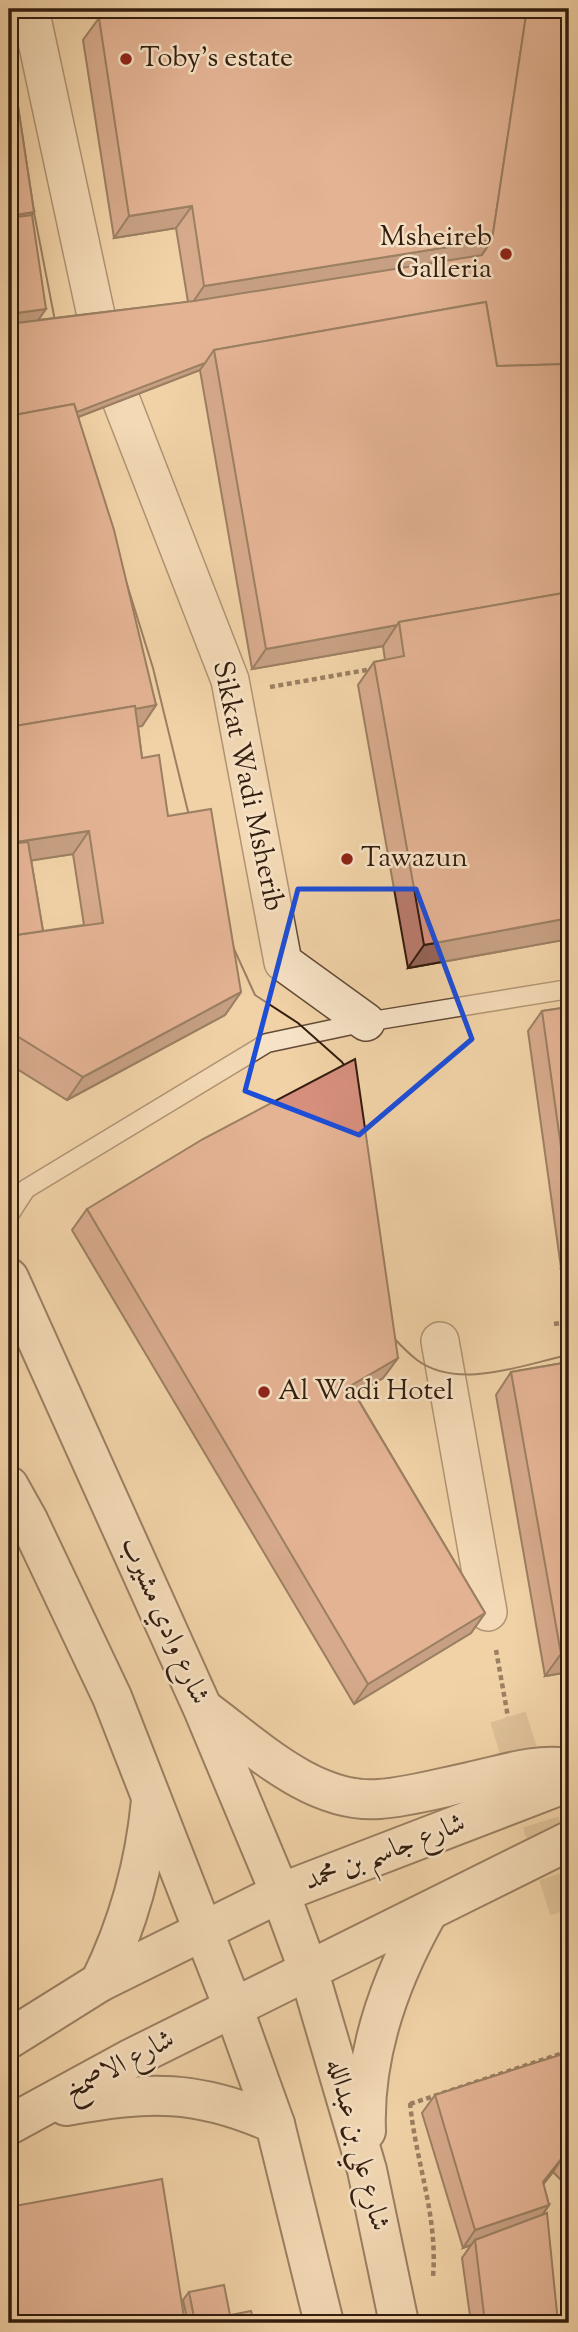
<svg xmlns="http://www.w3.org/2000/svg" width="578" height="2332" viewBox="0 0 578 2332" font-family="'Sorts Mill Goudy',Amiri,serif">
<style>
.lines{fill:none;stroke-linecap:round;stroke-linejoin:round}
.street-tunnel{stroke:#cbae88;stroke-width:37;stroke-dasharray:37 18;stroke-linecap:butt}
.lane-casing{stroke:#624a34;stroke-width:21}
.street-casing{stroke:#624a34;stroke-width:40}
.secondary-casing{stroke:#331d0e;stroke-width:42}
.path{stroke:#331d0e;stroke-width:4.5;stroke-dasharray:5 3.5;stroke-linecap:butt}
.lane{stroke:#f6e2c6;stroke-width:18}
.street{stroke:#f6e2c6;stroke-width:37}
.secondary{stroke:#f6e2c6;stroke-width:38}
.tram{stroke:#331d0e;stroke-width:2}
.wall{fill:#b87b6c;stroke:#331d0e;stroke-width:2;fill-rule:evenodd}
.shaded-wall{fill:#966458;stroke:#331d0e;stroke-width:2}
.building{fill:#d68f7d;stroke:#331d0e;stroke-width:2}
.marked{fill:none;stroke:#1d4ed8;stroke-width:5;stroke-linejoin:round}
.poi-dot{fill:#8f2418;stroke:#f6e2c6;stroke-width:2.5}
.labels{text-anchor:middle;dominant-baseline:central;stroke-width:5;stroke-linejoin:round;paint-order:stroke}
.poi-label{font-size:28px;fill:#331d0e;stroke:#f6e2c6;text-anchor:start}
.street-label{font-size:28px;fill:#331d0e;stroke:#f6e2c6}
</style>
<rect width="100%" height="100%" fill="#f1d2a7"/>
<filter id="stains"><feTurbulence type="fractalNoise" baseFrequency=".00286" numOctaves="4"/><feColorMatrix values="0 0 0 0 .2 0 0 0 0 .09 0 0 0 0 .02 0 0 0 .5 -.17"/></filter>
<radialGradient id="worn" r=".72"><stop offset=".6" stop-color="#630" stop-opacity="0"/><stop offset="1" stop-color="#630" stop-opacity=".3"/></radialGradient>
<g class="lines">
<path class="street-tunnel" d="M 508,1717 L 569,1913"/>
<g class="lane-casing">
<path id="lane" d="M 9,1215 L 26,1189 L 267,1043 L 366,1022 L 569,989"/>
</g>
<g class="street-casing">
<g id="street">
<path d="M 30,9 L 97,320"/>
<path d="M 121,400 L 230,680 L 283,962 L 366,1022"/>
<path d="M 440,1341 L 488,1612"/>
</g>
</g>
<g class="secondary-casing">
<g id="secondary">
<path d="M 9,1278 L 203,1709 L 280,1893 L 308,1969 L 367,2170 L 399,2323"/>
<path d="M 9,1486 L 28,1520 L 112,1697 L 233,2007 L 275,2124 L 324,2323"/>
<path d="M 205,1710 C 254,1746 313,1804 379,1799 C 409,1797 440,1788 469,1782 C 503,1775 533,1763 569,1768"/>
<path d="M 100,1982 C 129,1923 145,1865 151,1800"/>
<path d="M 9,2039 L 100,1982 L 280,1893 L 569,1782"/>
<path d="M 66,2106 C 149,2091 197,2089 275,2124"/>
<path d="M 9,2125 L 132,2058 L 569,1841"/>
<path d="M 366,2131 C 363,2053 390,1980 427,1914"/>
</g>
</g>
<g class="path">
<path d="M 270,687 L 372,669"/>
<path d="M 554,1324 L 569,1322"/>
<path d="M 496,1650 L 508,1717"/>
<path d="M 410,2103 C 416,2164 438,2215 433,2277"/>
<path d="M 410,2104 L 569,2051"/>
</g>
<use href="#lane" class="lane"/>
<use href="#street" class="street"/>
<use href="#secondary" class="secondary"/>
<g class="tram">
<path d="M 30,192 L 56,326"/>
<path d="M 120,562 L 153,668 L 193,832"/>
<path d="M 229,938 L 255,995 L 298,1023 L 342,1062 L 354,1081"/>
<path d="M 385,1324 L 385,1329 C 395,1339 405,1351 417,1360 C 459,1391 524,1364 569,1355"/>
</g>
</g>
<g class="wall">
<path d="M 569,9 L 569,939 L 408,968 L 358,685 L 374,662 L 385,660 L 383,646 L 252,669 L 200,370 L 78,417 L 156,705 L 142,726 L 138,726 L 142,758 L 168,816 L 241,992 L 225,1015 L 67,1100 L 9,1064 L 9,47 L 34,212 L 32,215 L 38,320 L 188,302 L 176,228 L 114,238 L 83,40 L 99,18 ZM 73,854 L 84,925 L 43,931 L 31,860 Z"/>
<path d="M 569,1007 L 569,1267 L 561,1268 L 528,1031 L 542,1011 Z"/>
<path d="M 87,1209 L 398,1358 L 383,1378 L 355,1394 L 485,1613 L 471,1633 L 354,1704 L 72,1230 Z"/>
<path d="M 569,1362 L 569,1672 L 545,1676 L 496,1395 L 511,1372 Z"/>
<path d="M 569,2052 L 569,2184 L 567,2186 L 553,2172 L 543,2184 L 549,2205 L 542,2215 L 558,2323 L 471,2323 L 462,2258 L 471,2245 L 463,2248 L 422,2113 L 435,2095 Z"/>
<path d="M 189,2292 L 230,2315 L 254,2323 L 188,2323 L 183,2300 Z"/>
<path d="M 569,2313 L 569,2323 L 562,2323 Z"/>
</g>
<g class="shaded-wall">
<path d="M 192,206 L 176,228 L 114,238 L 129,216 Z"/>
<path d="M 34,212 L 17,235 L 9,236 L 9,216 Z"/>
<path d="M 492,240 L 476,263 L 189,308 L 204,286 Z"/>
<path d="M 46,309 L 32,329 L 9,332 L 9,314 Z"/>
<path d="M 205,363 L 200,370 L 60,424 L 9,434 Z"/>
<path d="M 397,625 L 383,646 L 252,669 L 266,649 Z"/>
<path d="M 156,705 L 142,726 L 9,747 L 9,729 Z"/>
<path d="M 89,831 L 73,854 L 9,864 L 9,843 Z"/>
<path d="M 569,918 L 569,939 L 408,968 L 424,945 Z"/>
<path d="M 241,992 L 225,1015 L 67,1100 L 83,1077 Z"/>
<path d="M 569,1257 L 569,1267 L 561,1268 Z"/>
<path d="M 398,1358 L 383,1378 L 336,1406 L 350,1386 Z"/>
<path d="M 485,1613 L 471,1633 L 354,1704 L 368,1684 Z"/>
<path d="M 569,1653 L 569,1672 L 545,1676 L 561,1654 Z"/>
<path d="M 565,2154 L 553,2172 L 531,2200 L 543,2182 Z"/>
<path d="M 549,2205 L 537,2223 L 475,2240 L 471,2245 L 463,2248 L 475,2230 Z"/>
</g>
<g class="building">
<path d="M 153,9 L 527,9 L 492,240 L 204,286 L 192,206 L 129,216 L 99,18 Z"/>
<path d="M 527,9 L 569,9 L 569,285 L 566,364 L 497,366 L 486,302 L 214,350 L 205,363 L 77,412 L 74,404 L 9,416 L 9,324 L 194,301 L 482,255 L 492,240 Z"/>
<path d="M 9,47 L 34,212 L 9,216 Z"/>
<path d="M 32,215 L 46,309 L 9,314 L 9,218 Z"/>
<path d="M 486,302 L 497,366 L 569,364 L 569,592 L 399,622 L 397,625 L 266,649 L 214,350 Z"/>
<path d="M 74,404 L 114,530 L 156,705 L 135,709 L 135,706 L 9,727 L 9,416 Z"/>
<path d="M 569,592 L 569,918 L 424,945 L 374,662 L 404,656 L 399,622 Z"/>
<path d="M 135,706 L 142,758 L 159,755 L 168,816 L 211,809 L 241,992 L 83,1077 L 9,1031 L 9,936 L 103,923 L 89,831 L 9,843 L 9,727 Z"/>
<path d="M 28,842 L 43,931 L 9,936 L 9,844 Z"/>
<path d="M 569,1007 L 569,1204 L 542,1011 Z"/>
<path d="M 355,1059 L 398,1358 L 350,1386 L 485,1613 L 368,1684 L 87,1209 L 203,1139 Z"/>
<path d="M 569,1362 L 569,1653 L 561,1654 L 511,1372 Z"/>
<path d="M 569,2052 L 569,2158 L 565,2154 L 543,2182 L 549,2205 L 475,2230 L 435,2095 Z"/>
<path d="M 162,2179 L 185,2323 L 9,2323 L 9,2207 Z"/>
<path d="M 547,2213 L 558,2323 L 485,2323 L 475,2240 Z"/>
<path d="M 224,2285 L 230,2315 L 195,2322 L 189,2292 Z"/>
<path d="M 251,2311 L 254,2323 L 191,2323 Z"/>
</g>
<path d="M0 0H578V2332H0ZM 298,889 L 416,889 L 472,1039 L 359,1135 L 245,1091 Z" fill="#f1d2a7" fill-opacity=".55" fill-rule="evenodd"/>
<path class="marked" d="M 298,889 L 416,889 L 472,1039 L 359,1135 L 245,1091 Z"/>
<g class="poi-dot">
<circle cx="126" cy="59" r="7"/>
<circle cx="506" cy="254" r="7"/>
<circle cx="347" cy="859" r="7"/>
<circle cx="264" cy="1392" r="7"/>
</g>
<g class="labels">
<g class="poi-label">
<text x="140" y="59">Toby’s estate</text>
<text x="492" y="238" text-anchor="end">Msheireb<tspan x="492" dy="32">Galleria</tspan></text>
<text x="361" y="859">Tawazun</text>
<text x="278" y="1392">Al Wadi Hotel</text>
</g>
<g class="street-label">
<text transform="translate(247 786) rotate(78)">Sikkat Wadi Msherib</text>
<text transform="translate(164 1621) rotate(66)">شارع وادي مشيرب</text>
<text transform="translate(385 1853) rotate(-21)">شارع جاسم بن محمد</text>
<text transform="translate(120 2066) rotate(-28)">شارع الاصمخ</text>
<text transform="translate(357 2145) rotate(75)">شارع علي بن عبدالله</text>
</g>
</g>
<rect width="578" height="2332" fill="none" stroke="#f1d2a7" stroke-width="35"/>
<rect x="10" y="10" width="557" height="2311" fill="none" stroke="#331d0e" stroke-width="3.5"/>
<rect x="18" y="18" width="543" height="2297" fill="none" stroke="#331d0e" stroke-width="2"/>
<rect width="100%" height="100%" filter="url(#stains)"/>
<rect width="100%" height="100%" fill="url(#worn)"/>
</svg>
